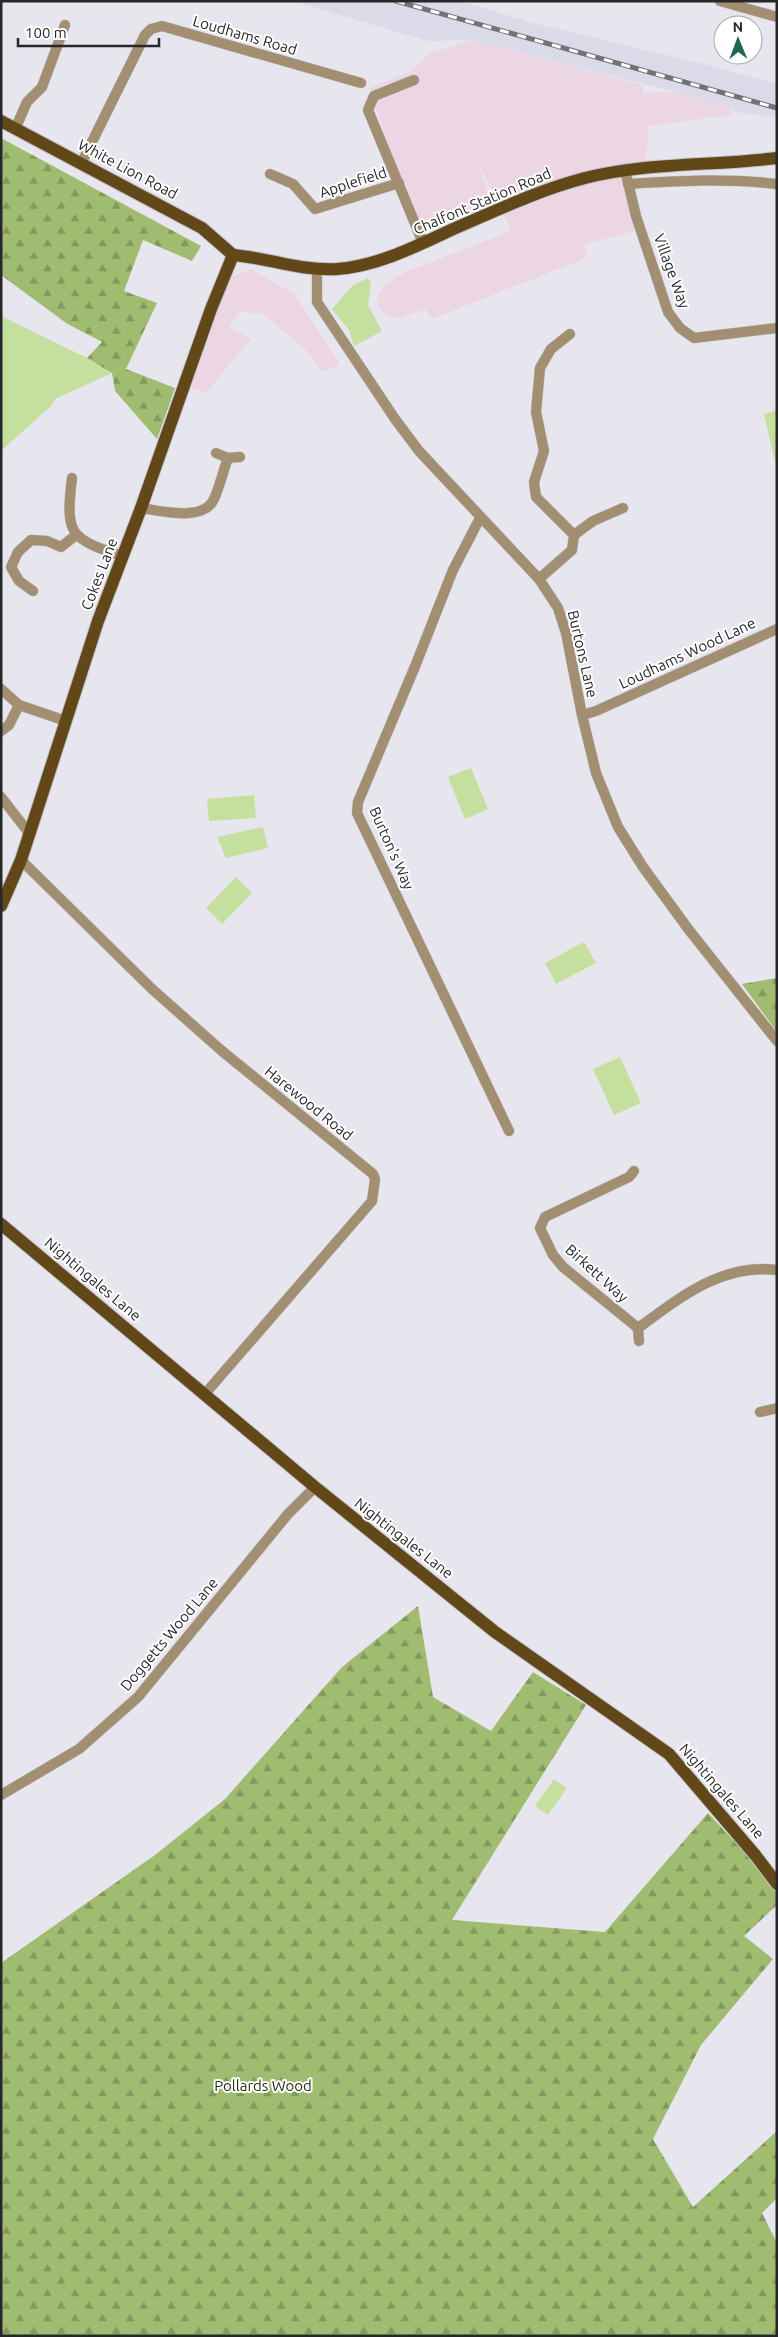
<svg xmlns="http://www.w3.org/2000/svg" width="778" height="2337" viewBox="0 0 778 2337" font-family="Ubuntu,sans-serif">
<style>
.commercial{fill:#ecd6e4}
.built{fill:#dbdae9}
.green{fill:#c5df9f}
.forest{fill:url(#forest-firs)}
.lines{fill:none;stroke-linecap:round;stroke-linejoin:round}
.minor-casing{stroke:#c4c4cc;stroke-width:11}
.major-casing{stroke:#c4c4cc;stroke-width:14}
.minor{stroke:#a28f71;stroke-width:10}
.major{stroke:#624719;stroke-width:12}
.rail-casing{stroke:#737278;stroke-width:5}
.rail{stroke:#fff;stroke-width:3;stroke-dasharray:9;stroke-linecap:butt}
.labels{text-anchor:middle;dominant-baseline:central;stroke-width:4;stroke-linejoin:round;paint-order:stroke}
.street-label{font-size:15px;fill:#27272a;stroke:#fff}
.park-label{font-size:15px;fill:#263111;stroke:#fff}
</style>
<defs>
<pattern id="forest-firs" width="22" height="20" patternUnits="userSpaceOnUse" patternTransform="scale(1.25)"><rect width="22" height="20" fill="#9fbc71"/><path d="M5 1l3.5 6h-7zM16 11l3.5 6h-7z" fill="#82995d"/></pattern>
</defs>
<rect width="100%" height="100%" fill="#e7e6ef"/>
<g class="commercial">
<path d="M 471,40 L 643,85 L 643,93 L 674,92 L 731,106 L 732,115 L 649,126 L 645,167 L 625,170 L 636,216 L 636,231 L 585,244 L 586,258 L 432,319 L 425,309 L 398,319 L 383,313 L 378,305 L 377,297 L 385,285 L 403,273 L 511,231 L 477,159 L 490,201 L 419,235 L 399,183 L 370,88 L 411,71 L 429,54 Z"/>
<path d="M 251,269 L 294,294 L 340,364 L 322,372 L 309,353 L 263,314 L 240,312 L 229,327 L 251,339 L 206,393 L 191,388 L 229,278 Z"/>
</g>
<path class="built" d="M 292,1 L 460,1 L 533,23 L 708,65 L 777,84 L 777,117 L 741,113 L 734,111 L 731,106 L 471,40 L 428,41 Z"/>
<g class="green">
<path d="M 368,278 L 371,283 L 368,305 L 382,331 L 354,346 L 349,330 L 332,309 L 353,285 Z"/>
<path d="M 1,316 L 87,358 L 112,373 L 55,399 L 52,405 L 1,451 Z"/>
<path d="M 777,410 L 777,461 L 775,462 L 764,414 Z"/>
<path d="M 471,768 L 488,809 L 465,819 L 448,777 Z"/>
<path d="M 254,795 L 256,818 L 209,821 L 207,799 Z"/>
<path d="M 263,827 L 268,848 L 226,858 L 217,837 Z"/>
<path d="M 236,877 L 252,893 L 222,924 L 206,908 Z"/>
<path d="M 584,942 L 596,963 L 556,984 L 545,963 Z"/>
<path d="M 620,1057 L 641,1103 L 614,1115 L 593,1069 Z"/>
<path d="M 554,1779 L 567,1788 L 548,1815 L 535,1806 Z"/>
</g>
<g class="forest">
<path d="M 1,138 L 201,246 L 192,261 L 143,240 L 124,291 L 157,303 L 126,369 L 175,388 L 157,439 L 115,391 L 112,373 L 87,358 L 102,342 L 66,323 L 1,275 Z"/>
<path d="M 777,978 L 777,1032 L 742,984 Z"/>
<path d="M 418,1606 L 433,1697 L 491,1731 L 533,1672 L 586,1705 L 452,1920 L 605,1932 L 708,1813 L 777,1887 L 777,1905 L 744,1936 L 773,1959 L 701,2045 L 653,2139 L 693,2207 L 777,2131 L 777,2198 L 762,2213 L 777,2243 L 777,2336 L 1,2336 L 1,1963 L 155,1855 L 225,1799 L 342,1667 Z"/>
</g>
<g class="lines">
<g class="minor-casing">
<g id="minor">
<path d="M 720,1 L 777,17"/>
<path d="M 414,80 L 374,96 L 368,110 L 423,243"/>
<path d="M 16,127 L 27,102 L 42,87 L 65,25"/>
<path d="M 82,162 L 145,35 L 151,29 L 162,26 L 361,83"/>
<path d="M 625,170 L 636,216 L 668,312 L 680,328 L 694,338 L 777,328"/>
<path d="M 270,174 L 293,184 L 315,209 L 399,183"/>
<path d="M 628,184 C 678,181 727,178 777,184"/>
<path d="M 317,270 L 317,302 L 395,419 L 419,451 L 539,579 L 558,608 L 566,633 L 582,715 L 596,773 L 618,827 L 643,867 L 689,930 L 777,1041"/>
<path d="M 228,458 L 240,457"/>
<path d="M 72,478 C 65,535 70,539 123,556"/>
<path d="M 141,508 C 161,511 204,522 214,499 C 220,486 223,471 228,458 L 216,453"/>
<path d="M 480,518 L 453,570 L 416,664 L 358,802 L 357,813 L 509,1131"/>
<path d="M 574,535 L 593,521 L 623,508"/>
<path d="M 539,579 L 572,550 L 574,535 L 536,497 L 534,482 L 544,451 L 536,412 L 540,368 L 551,349 L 570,334"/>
<path d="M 33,591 L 19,581 L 11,567 L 18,552 L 31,540 L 47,541 L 61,547 L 76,535"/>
<path d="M 1,689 L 19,705 L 66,721"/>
<path d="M 582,715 L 596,711 L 777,629"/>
<path d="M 1,731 L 9,725 L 19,705"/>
<path d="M 1,797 L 29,833"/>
<path d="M 21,860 L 152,989 L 222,1051 L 373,1174 L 375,1179 L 372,1201 L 204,1395"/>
<path d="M 634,1171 L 629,1177 L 545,1217 L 540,1228 L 553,1255 L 563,1267 L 638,1328 C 680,1298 721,1263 777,1270"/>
<path d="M 638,1328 L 639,1341"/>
<path d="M 760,1412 L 777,1408"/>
<path d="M 1,1795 L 79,1749 L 138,1697 L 288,1514 L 315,1487"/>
</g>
</g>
<g class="major-casing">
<g id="major">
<path d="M 1,121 L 202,228 L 233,255"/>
<path d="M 233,255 C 269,258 300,271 337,269 C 377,266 415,247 451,230 C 495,211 539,190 585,178 C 648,162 713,166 777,158"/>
<path d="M 1,906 L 21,860 L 98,621 L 141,508 L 211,309 L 233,255"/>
<path d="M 1,1224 L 315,1487 L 495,1632 L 669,1754 L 756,1856 L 777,1884"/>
</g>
</g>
<use href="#minor" class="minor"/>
<use href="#major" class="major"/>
<g class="rail-casing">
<path id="rail" d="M 396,1 L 777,108"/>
</g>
<use href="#rail" class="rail"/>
</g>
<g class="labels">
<g class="street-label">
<text transform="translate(245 35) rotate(16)">Loudhams Road</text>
<text transform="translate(128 169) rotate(28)">White Lion Road</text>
<text transform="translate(353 182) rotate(-18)">Applefield</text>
<text transform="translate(482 201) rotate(-23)">Chalfont Station Road</text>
<text transform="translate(672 271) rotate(70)">Village Way</text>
<text transform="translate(99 574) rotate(-69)">Cokes Lane</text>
<text transform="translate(687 653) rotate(-25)">Loudhams Wood Lane</text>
<text transform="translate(583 654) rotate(77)">Burtons Lane</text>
<text transform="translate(392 848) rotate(66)">Burton's Way</text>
<text transform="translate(309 1103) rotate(39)">Harewood Road</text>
<text transform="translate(597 1273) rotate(42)">Birkett Way</text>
<text transform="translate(93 1279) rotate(40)">Nightingales Lane</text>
<text transform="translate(404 1538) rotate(38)">Nightingales Lane</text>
<text transform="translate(169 1634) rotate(-50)">Doggetts Wood Lane</text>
<text transform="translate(722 1791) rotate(49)">Nightingales Lane</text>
</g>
<g class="park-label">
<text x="263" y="2085">Pollards Wood</text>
</g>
</g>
<rect width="778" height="2337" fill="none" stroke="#27272a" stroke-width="5"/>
<g transform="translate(738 40) rotate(359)"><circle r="24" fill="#ffffff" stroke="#a9a9aa"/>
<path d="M0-4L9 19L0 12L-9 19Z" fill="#1f6456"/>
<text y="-8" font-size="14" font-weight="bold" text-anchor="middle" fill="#27272a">N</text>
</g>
<path d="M18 38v8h141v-8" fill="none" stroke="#27272a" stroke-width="2.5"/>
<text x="25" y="38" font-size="15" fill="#27272a" stroke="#ffffff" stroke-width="4" paint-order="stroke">100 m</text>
</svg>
